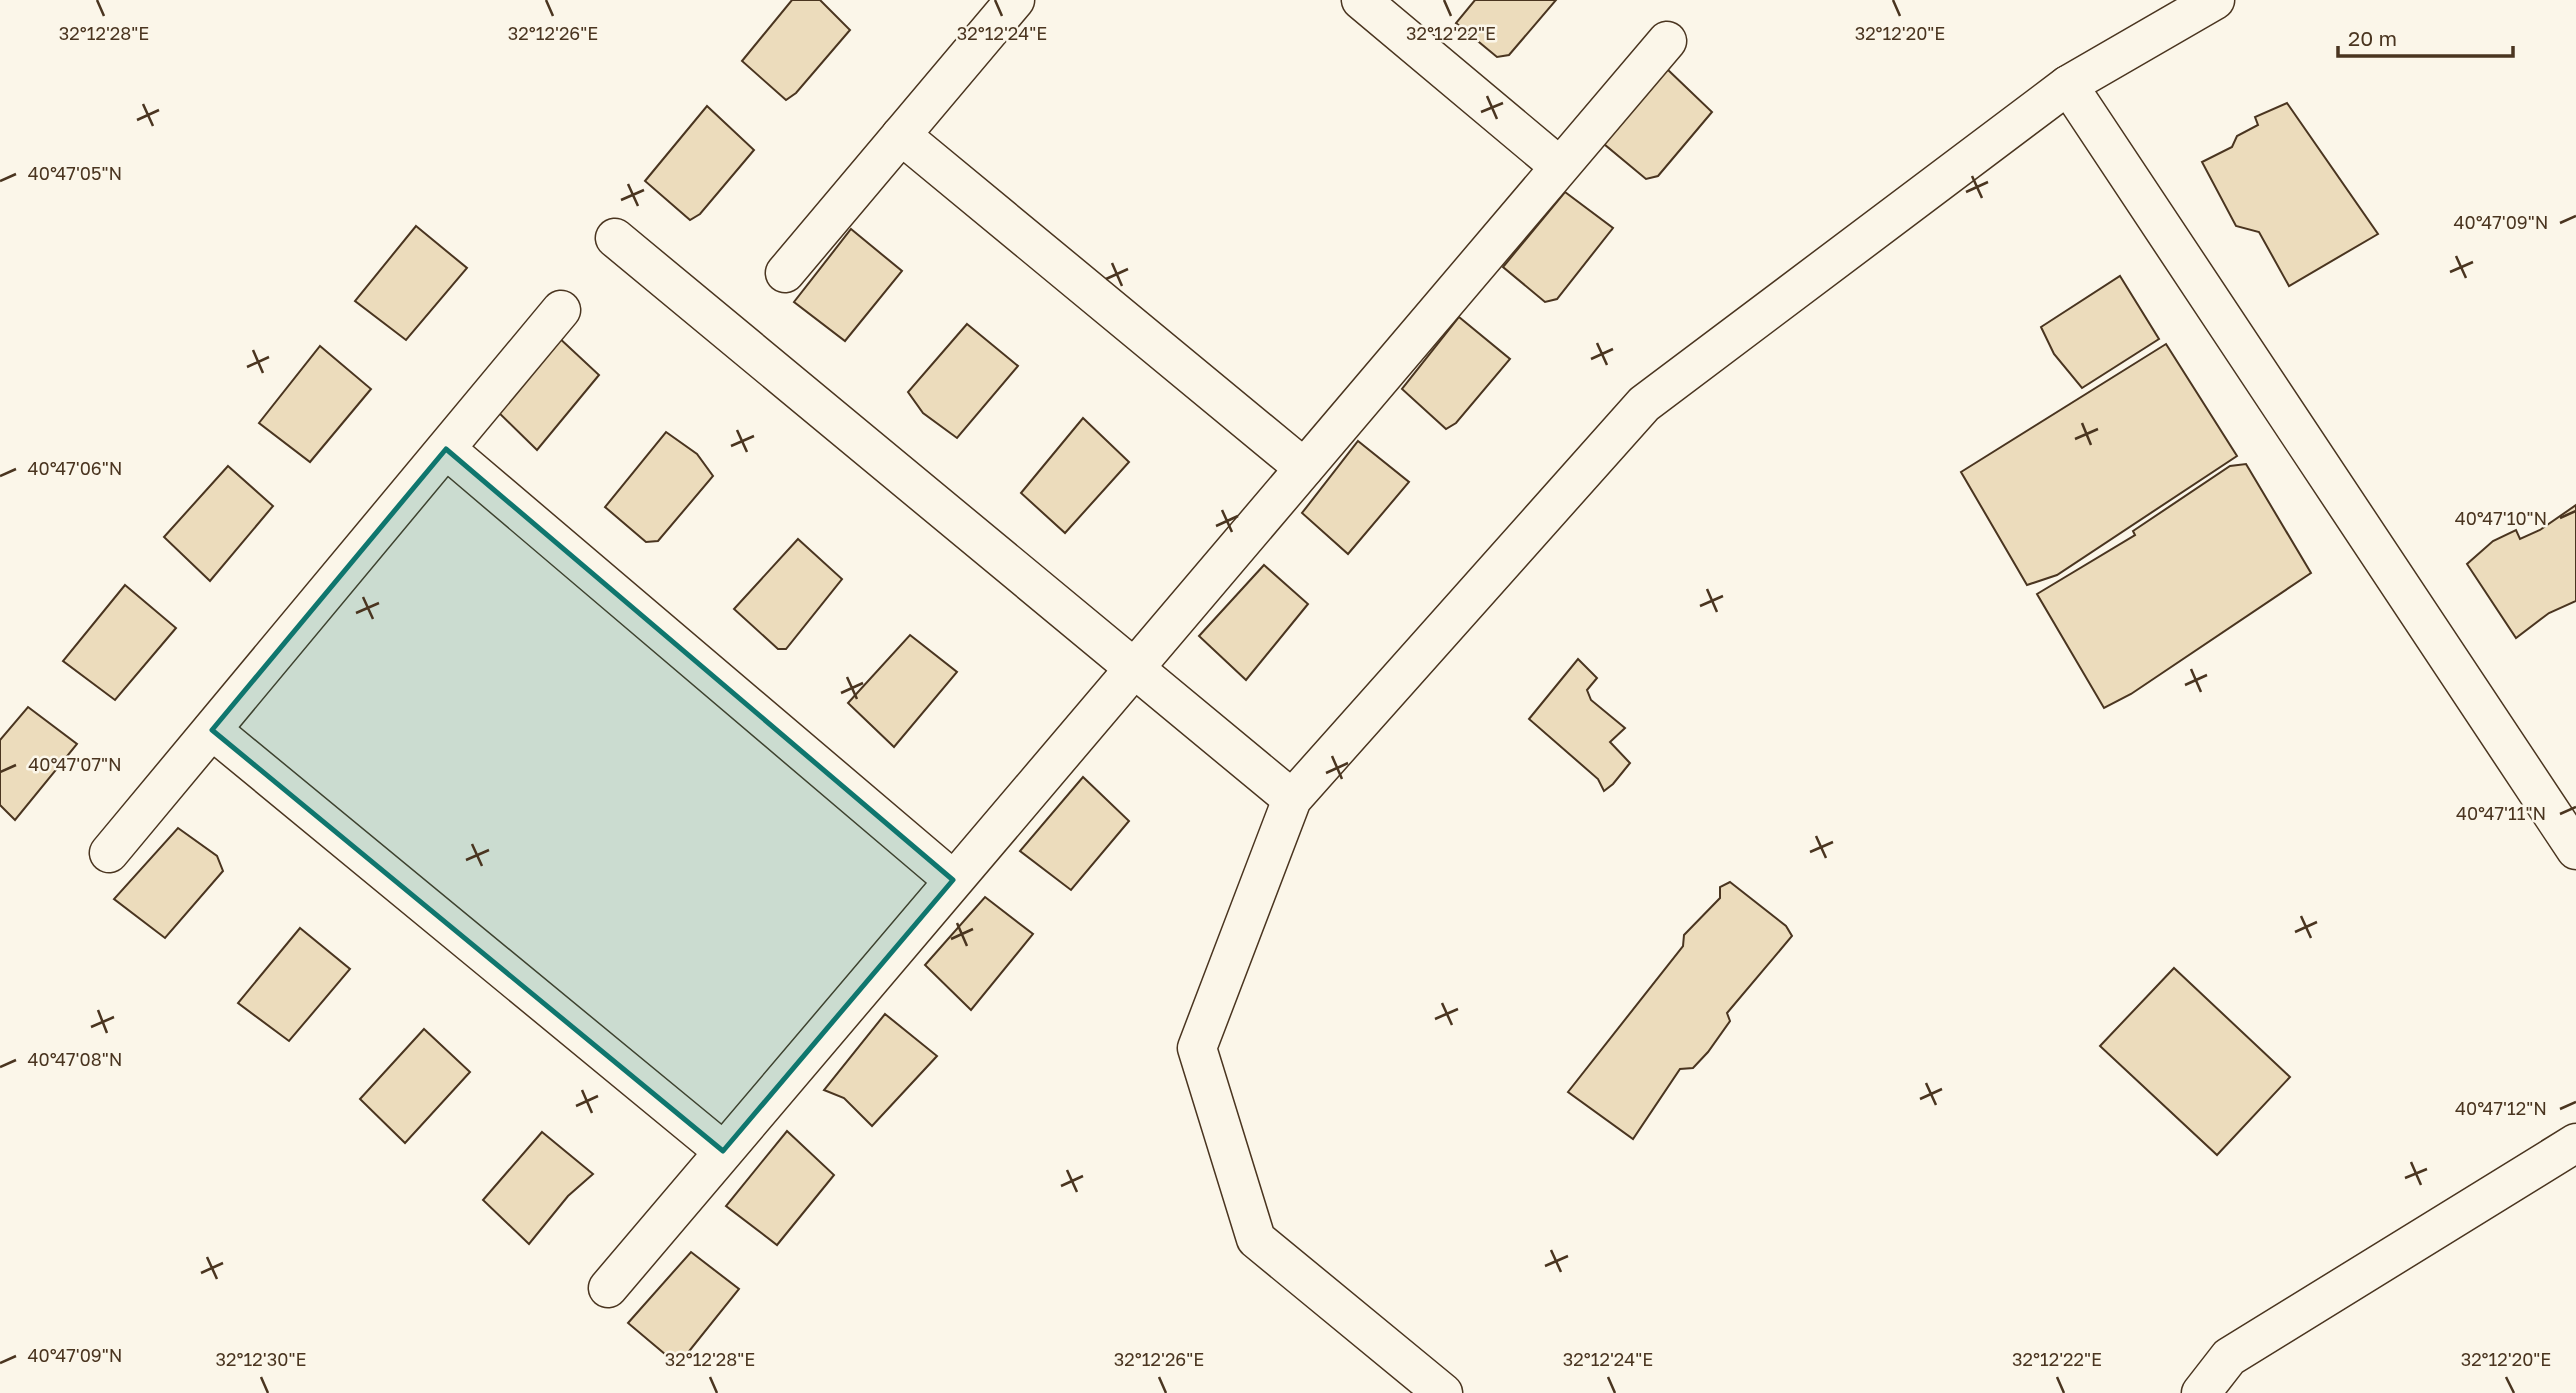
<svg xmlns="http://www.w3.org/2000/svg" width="2576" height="1393" viewBox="0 0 2576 1393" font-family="'Golos Text',sans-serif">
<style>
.building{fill:#ecdcbc;stroke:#4a3520;stroke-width:2}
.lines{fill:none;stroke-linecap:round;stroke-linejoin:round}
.minor-casing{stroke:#4a3520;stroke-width:41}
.minor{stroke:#fbf6e9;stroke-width:38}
.marked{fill:#0f766e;fill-opacity:0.2;stroke:#0f766e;stroke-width:5;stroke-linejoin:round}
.ticks{fill:none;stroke:#4a3520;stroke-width:2.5}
.ticks-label{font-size:18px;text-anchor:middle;fill:#4a3520;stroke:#fbf6e9;stroke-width:5;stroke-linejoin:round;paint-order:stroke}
</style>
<rect width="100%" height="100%" fill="#fbf6e9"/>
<g class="building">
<path d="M 792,0 L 820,0 L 850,30 L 796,93 L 786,100 L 742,61 Z"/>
<path d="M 1475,0 L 1556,0 L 1509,55 L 1497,57 L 1456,23 Z"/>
<path d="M 1666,68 L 1712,112 L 1658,176 L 1646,179 L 1604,144 Z"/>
<path d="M 2287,103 L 2378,234 L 2289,286 L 2259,232 L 2236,226 L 2202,162 L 2232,147 L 2237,136 L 2258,125 L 2255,117 Z"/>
<path d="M 707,106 L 754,150 L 700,214 L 690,220 L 645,181 Z"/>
<path d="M 1565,192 L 1613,228 L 1557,299 L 1545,302 L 1503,267 Z"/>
<path d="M 416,226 L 467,268 L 406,340 L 355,301 Z"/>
<path d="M 851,229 L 902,271 L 845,341 L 794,302 Z"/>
<path d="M 2120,276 L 2159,339 L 2082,388 L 2054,354 L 2041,327 Z"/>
<path d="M 1459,317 L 1510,359 L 1456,423 L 1446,429 L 1402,389 Z"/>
<path d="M 967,324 L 1018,366 L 957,438 L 923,413 L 908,392 Z"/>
<path d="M 556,335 L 599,375 L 537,450 L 491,405 Z"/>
<path d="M 2166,344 L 2237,456 L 2057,575 L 2027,585 L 1961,472 Z"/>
<path d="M 320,346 L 371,389 L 310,462 L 259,423 Z"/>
<path d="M 1083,418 L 1129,462 L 1065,533 L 1021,493 Z"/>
<path d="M 666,432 L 697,454 L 713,476 L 658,541 L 646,542 L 605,507 Z"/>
<path d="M 1358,441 L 1409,482 L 1348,554 L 1302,513 Z"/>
<path d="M 2246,464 L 2311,573 L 2131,694 L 2104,708 L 2037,594 L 2135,535 L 2133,531 L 2230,466 Z"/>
<path d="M 228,466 L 273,506 L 210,581 L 164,537 Z"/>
<path d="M 2576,505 L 2576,601 L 2549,613 L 2516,638 L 2467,564 L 2493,541 L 2516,530 L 2520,539 L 2540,530 Z"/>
<path d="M 798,539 L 842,579 L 786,649 L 778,649 L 734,609 Z"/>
<path d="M 1264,565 L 1308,604 L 1246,680 L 1199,636 Z"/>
<path d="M 125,585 L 176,628 L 115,700 L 63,661 Z"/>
<path d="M 910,635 L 957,672 L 894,747 L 848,703 Z"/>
<path d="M 1578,659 L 1597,678 L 1587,690 L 1591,700 L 1625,728 L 1610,742 L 1630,763 L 1613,784 L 1604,791 L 1598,779 L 1529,719 Z"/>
<path d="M 28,707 L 77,744 L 15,820 L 0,805 L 0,740 Z"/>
<path d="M 1083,777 L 1129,821 L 1071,890 L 1020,851 Z"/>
<path d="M 178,828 L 217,856 L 223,871 L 165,938 L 114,899 Z"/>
<path d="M 1730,882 L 1786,926 L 1792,936 L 1727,1013 L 1730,1021 L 1708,1052 L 1693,1068 L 1680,1069 L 1633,1139 L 1568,1092 L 1683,946 L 1684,935 L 1720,898 L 1720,887 Z"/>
<path d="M 985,897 L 1033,934 L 971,1010 L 925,965 Z"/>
<path d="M 300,928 L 350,969 L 289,1041 L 238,1003 Z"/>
<path d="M 2174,968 L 2290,1077 L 2217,1155 L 2100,1046 Z"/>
<path d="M 885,1014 L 937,1056 L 872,1126 L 844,1098 L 824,1090 Z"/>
<path d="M 424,1029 L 470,1072 L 405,1143 L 360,1099 Z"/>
<path d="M 787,1131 L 834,1175 L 777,1245 L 726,1206 Z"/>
<path d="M 542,1132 L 593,1174 L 568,1196 L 529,1244 L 483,1200 Z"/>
<path d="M 691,1252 L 739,1289 L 678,1365 L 628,1323 Z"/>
</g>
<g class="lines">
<g class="minor-casing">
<g id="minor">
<path d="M 1361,0 L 1559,166"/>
<path d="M 2068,85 L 2576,850"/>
<path d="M 901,135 L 1304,468"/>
<path d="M 615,238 L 1292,799"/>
<path d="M 785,273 L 1015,0"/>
<path d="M 446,449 L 953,880"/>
<path d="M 212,730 L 723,1151"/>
<path d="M 109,853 L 561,310"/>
<path d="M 608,1288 L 1667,41"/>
<path d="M 1443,1393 L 1256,1239 L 1197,1048 L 1292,799 L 1644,404 L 2068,85 L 2215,0"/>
<path d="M 2201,1393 L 2229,1357 L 2576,1143"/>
</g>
</g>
<use href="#minor" class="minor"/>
</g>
<path class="marked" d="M 446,449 L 953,880 L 723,1151 L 212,730 Z"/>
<path class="ticks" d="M 97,0 L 104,16M 546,0 L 553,16M 995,0 L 1002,16M 1444,0 L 1451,16M 1893,0 L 1900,16M 1487,96 L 1497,119M 143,104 L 153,126M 1481,112 L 1503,103M 137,120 L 159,110M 1972,176 L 1982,198M 0,181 L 16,174M 628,184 L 638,206M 1966,192 L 1988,182M 621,200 L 644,190M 2560,223 L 2576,216M 2456,256 L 2466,278M 1112,263 L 1122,286M 2450,272 L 2473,262M 1106,279 L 1128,269M 1597,343 L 1607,365M 253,350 L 263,373M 1591,359 L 1613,349M 247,367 L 269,357M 2082,423 L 2091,445M 737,430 L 747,452M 2075,439 L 2098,429M 731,446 L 754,436M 0,476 L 16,469M 1222,510 L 1232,532M 2560,518 L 2576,511M 1216,526 L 1238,516M 1707,589 L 1717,612M 363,597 L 373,619M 1700,606 L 1723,596M 356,613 L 379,603M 2191,669 L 2201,692M 847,677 L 857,699M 2185,685 L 2207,675M 841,693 L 863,683M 1332,756 L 1342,779M 0,772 L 16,765M 1326,773 L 1348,763M 2560,814 L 2576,807M 1816,836 L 1826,858M 472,844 L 482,866M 1810,852 L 1833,842M 466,860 L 489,850M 2301,916 L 2311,938M 957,923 L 967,946M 2295,932 L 2317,922M 951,939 L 973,929M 1442,1003 L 1452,1025M 98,1010 L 107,1033M 1435,1019 L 1458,1009M 91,1027 L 114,1017M 0,1067 L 16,1060M 1926,1083 L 1936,1105M 582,1090 L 592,1113M 1920,1099 L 1942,1089M 576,1106 L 598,1096M 2560,1109 L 2576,1102M 2411,1162 L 2421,1185M 1067,1170 L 1077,1192M 2405,1178 L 2427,1169M 1061,1186 L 1083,1176M 1551,1250 L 1561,1272M 207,1257 L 217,1279M 1545,1266 L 1568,1256M 201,1273 L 223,1263M 0,1363 L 16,1356M 261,1377 L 268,1393M 710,1377 L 717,1393M 1159,1377 L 1166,1393M 1608,1377 L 1615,1393M 2057,1377 L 2064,1393M 2506,1377 L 2514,1393"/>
<g class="ticks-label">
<text x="104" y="40">32°12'28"E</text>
<text x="553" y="40">32°12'26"E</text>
<text x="1002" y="40">32°12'24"E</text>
<text x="1451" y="40">32°12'22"E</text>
<text x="1900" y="40">32°12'20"E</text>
<text x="75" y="180">40°47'05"N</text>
<text x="2501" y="229">40°47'09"N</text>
<text x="75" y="475">40°47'06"N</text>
<text x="2501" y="525">40°47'10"N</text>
<text x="75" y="771">40°47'07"N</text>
<text x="2501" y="820">40°47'11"N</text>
<text x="75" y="1066">40°47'08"N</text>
<text x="2501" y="1115">40°47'12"N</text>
<text x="75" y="1362">40°47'09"N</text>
<text x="261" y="1366">32°12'30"E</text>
<text x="710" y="1366">32°12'28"E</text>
<text x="1159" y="1366">32°12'26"E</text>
<text x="1608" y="1366">32°12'24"E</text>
<text x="2057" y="1366">32°12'22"E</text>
<text x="2506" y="1366">32°12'20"E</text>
</g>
<path d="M2338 46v10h175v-10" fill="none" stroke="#4a3520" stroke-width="3.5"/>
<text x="2348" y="46" font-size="21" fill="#4a3520" stroke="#fbf6e9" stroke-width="5" paint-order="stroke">20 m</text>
</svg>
